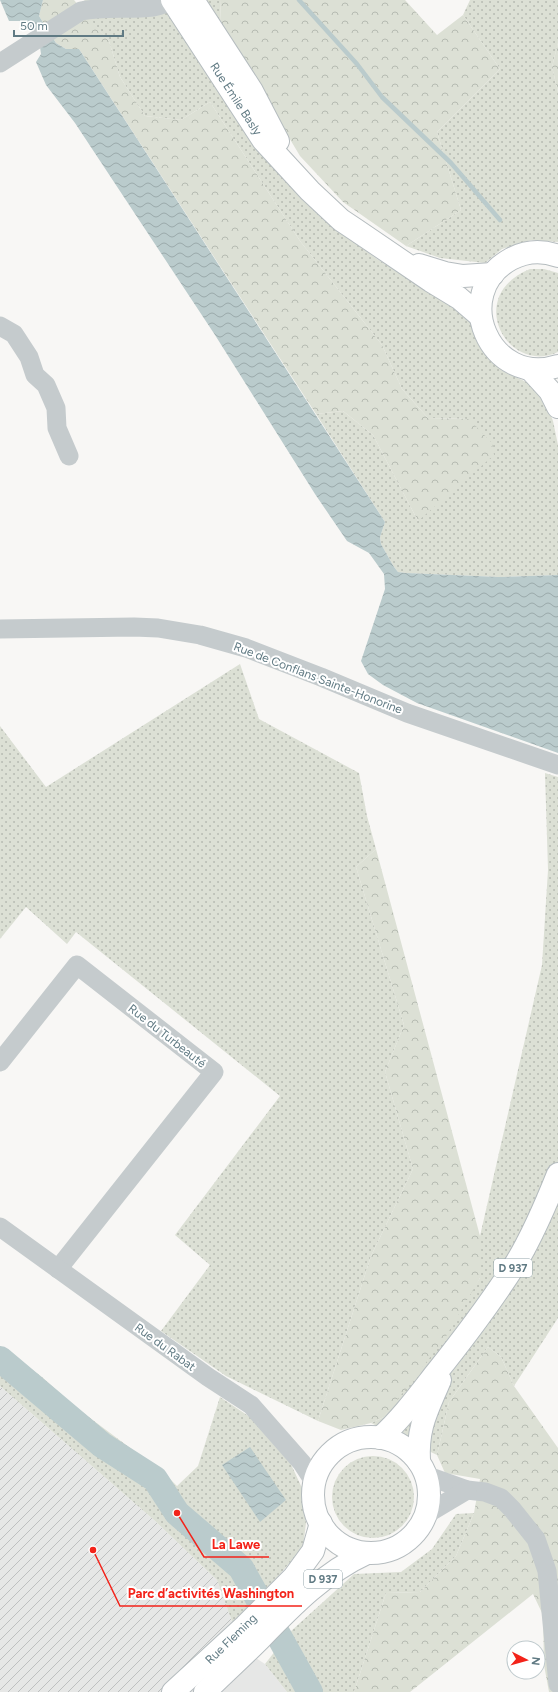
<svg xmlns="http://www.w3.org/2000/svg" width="558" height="1692" viewBox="0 0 558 1692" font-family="Figtree,sans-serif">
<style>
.built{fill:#e6e7e6}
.industrial{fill:url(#industrial-furrows)}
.grass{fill:url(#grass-dots)}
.forest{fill:url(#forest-crowns)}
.water{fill:url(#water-waves)}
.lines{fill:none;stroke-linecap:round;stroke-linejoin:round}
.stream{stroke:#bacbcc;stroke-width:4.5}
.river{stroke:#bacbcc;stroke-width:26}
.major-casing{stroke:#b5bcbf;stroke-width:24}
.minor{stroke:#c5cbcd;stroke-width:19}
.major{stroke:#fff;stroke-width:22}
.labels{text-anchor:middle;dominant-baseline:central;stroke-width:4;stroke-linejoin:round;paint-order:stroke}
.shield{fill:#fff;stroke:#90a2a8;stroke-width:1}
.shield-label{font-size:11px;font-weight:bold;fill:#607a83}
.street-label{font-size:12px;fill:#607a83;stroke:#fff}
.leader{fill:none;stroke:#f3231a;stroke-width:1.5}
.callout-dot{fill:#f3231a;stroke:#fff;stroke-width:1.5}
.callout-label{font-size:13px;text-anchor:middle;font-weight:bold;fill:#f3231a;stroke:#fff;stroke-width:4;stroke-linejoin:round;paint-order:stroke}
</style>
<defs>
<pattern id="industrial-furrows" width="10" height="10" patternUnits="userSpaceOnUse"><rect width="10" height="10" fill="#e6e7e6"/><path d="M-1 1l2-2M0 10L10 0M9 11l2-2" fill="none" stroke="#bec0c0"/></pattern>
<pattern id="grass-dots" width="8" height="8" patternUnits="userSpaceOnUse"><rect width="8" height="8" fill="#dce0d5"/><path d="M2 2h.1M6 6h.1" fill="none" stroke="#b6bbb2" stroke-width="1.8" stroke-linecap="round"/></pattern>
<pattern id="forest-crowns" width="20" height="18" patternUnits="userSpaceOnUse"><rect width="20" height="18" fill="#dce0d5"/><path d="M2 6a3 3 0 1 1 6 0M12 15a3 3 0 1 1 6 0" fill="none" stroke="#b6bbb2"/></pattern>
<pattern id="water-waves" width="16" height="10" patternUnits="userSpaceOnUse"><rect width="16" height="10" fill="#bacbcc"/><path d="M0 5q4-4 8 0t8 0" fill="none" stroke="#9baaab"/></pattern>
</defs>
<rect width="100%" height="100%" fill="#f8f7f5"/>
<path class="built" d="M 238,1646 L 265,1664 L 287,1692 L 188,1692 Z"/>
<path class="industrial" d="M 0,1386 L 154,1520 L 217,1580 L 233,1624 L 188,1692 L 0,1692 Z"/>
<g class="grass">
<path d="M 85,0 L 159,0 L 328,223 L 377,259 L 457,308 L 467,317 L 476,330 L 485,351 L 494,364 L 505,372 L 535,386 L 542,392 L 553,421 L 558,445 L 558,575 L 499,577 L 406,573 L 398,572 L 394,567 L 381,544 L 380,537 L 385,522 L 316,414 L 343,411 L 373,435 L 418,521 L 469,419 L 428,418 L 402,389 L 382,345 L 300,241 L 210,102 L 181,120 L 145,116 L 120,77 L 109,41 L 77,5 Z"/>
<path d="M 206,0 L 221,0 L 220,22 Z"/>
<path d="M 470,0 L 558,0 L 558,43 L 552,67 L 558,92 L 558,242 L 531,240 L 502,249 L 485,263 L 440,258 L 406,246 L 461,210 L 437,132 L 500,69 L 463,15 Z"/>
<path d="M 530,269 L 544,269 L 558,273 L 558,352 C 508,376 463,296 530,269 Z"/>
<path d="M 240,664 L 259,719 L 359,773 L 367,816 L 376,849 L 356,867 L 404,1025 L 385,1072 L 413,1169 L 371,1256 L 318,1421 L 226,1376 L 161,1331 L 210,1265 L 175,1235 L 280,1096 L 76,932 L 67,944 L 26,907 L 0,939 L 0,726 L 46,787 Z"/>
<path d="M 545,773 L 558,777 L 558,1318 L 514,1386 L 501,1357 L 488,1347 L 449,1402 L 437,1455 L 371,1423 L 384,1417 L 480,1278 L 480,1236 L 542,965 L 548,870 Z"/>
<path d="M 0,1346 L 42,1377 L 74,1406 L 165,1474 L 177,1486 L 198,1466 L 220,1397 L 250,1417 L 289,1460 L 302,1488 L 306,1523 L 303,1547 L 270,1586 L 233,1624 L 217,1580 L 154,1520 L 0,1386 Z"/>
<circle cx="373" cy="1497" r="41"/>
<path d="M 474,1513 L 456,1556 L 420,1592 L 386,1593 L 354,1692 L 287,1692 L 265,1664 L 290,1632 L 354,1574 L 401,1572 L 432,1549 L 456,1514 Z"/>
</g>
<g class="forest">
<path d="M 43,0 L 74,0 L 109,41 L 120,77 L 145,116 L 181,120 L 210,102 L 300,241 L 382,345 L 402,389 L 428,418 L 469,419 L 492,443 L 494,455 L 418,521 L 373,435 L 343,411 L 316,414 L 79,49 L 66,49 L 56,43 L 39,16 Z"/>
<path d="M 221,0 L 405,0 L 437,35 L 463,15 L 500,69 L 437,132 L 461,210 L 406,246 L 343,202 L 300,156 L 220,22 Z"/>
<path d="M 558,43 L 558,92 L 552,67 Z"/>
<path d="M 376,849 L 480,1236 L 480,1278 L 445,1338 L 384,1417 L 371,1423 L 341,1430 L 318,1421 L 371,1256 L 413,1169 L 385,1072 L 404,1025 L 356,867 Z"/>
<path d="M 488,1347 L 501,1357 L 514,1386 L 558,1448 L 558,1692 L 549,1692 L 544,1665 L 543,1615 L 533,1594 L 410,1692 L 354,1692 L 386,1593 L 420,1592 L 456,1556 L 474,1513 L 480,1479 L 445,1473 L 437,1455 L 449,1402 Z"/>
</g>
<g class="water">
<path d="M 0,0 L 43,0 L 39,16 L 56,43 L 66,49 L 79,49 L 385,522 L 380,537 L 381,544 L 394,567 L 398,572 L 406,573 L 499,577 L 558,575 L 558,753 L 417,703 L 383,685 L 368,674 L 361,661 L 385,589 L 384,574 L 369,553 L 347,541 L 315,494 L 215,335 L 75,123 L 46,85 L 36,62 L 41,54 L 40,47 L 28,24 L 20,21 L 9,21 Z"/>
<path d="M 250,1447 L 286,1500 L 260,1522 L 222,1465 Z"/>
</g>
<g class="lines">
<path class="stream" d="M 299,0 L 357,64 L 382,97 L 451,163 L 500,220"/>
<path class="river" d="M 0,1359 L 102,1445 L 155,1479 L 177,1513 L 241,1568 L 310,1692"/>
<g class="major-casing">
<g id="major">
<path d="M 172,0 L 263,140 L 310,191 L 341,220 L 356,230 L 431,281 L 459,298 L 480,316"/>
<path d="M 193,0 L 252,91 L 278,141"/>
<path d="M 558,256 C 542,250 526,251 511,259 C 449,293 490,388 558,366"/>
<path d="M 419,265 L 445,273 L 463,276 L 493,274"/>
<path d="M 530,369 L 550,391 L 558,407"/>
<circle cx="371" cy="1495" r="58"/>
<path d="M 380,1438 C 401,1419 418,1396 436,1373 C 464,1338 492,1301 516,1263 C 533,1235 546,1204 558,1174"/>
<path d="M 419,1462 C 417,1427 427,1411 440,1380"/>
<path d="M 173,1692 L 245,1626 L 294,1577 L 313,1551 L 321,1523"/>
<path d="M 205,1692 C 223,1674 242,1657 260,1639 C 292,1606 325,1572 367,1553"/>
</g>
</g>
<g class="minor">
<path d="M 0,63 L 81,11 C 105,6 129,10 153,7 C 160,6 168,2 174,0"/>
<path d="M 0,326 L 14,334 L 29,357 L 35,375 L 46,385 L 56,408 L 57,428 L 69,456"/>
<path d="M 0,629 L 134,627 L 158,628 L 200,635 L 246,648 L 321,677 L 407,713 L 558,765"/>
<path d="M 0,1062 L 77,965 L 214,1072 L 58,1269"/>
<path d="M 0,1227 L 208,1377 L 251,1405 L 302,1463 L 315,1483"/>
<path d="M 425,1475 L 467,1490 L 485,1492 L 501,1498 L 512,1509 L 536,1539 L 547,1571 L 558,1684"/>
<path d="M 425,1515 L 467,1490"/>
</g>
<use href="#major" class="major"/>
</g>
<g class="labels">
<g class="shield">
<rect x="494" y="1259" width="38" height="18" rx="3"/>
<rect x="304" y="1570" width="38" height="18" rx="3"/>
</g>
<g class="shield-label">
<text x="513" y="1268">D 937</text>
<text x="323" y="1579">D 937</text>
</g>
<g class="street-label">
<text transform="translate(236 99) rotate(57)">Rue Émile Basly</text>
<text transform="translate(318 678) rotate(21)">Rue de Conflans Sainte-Honorine</text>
<text transform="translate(167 1036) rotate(38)">Rue du Turbeauté</text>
<text transform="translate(165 1347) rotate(36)">Rue du Rabat</text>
<text transform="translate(231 1639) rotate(-44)">Rue Fleming</text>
</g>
</g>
<path class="leader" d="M177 1513L204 1557H269M93 1550L120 1606H302"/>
<g class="callout-dot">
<circle cx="177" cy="1513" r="4"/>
<circle cx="93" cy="1550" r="4"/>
</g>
<g class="callout-label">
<text x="236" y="1549">La Lawe</text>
<text x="211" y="1598">Parc d’activités Washington</text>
</g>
<g transform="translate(526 1660) rotate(96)"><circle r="19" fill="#ffffff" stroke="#bfcacd"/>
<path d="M0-3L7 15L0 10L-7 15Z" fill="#f3231a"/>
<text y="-6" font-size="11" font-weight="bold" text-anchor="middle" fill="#607a83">N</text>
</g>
<path d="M14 30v6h109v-6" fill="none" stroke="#607a83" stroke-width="2"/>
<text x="20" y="30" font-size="12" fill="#607a83" stroke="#ffffff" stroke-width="3" paint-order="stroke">50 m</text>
</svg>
